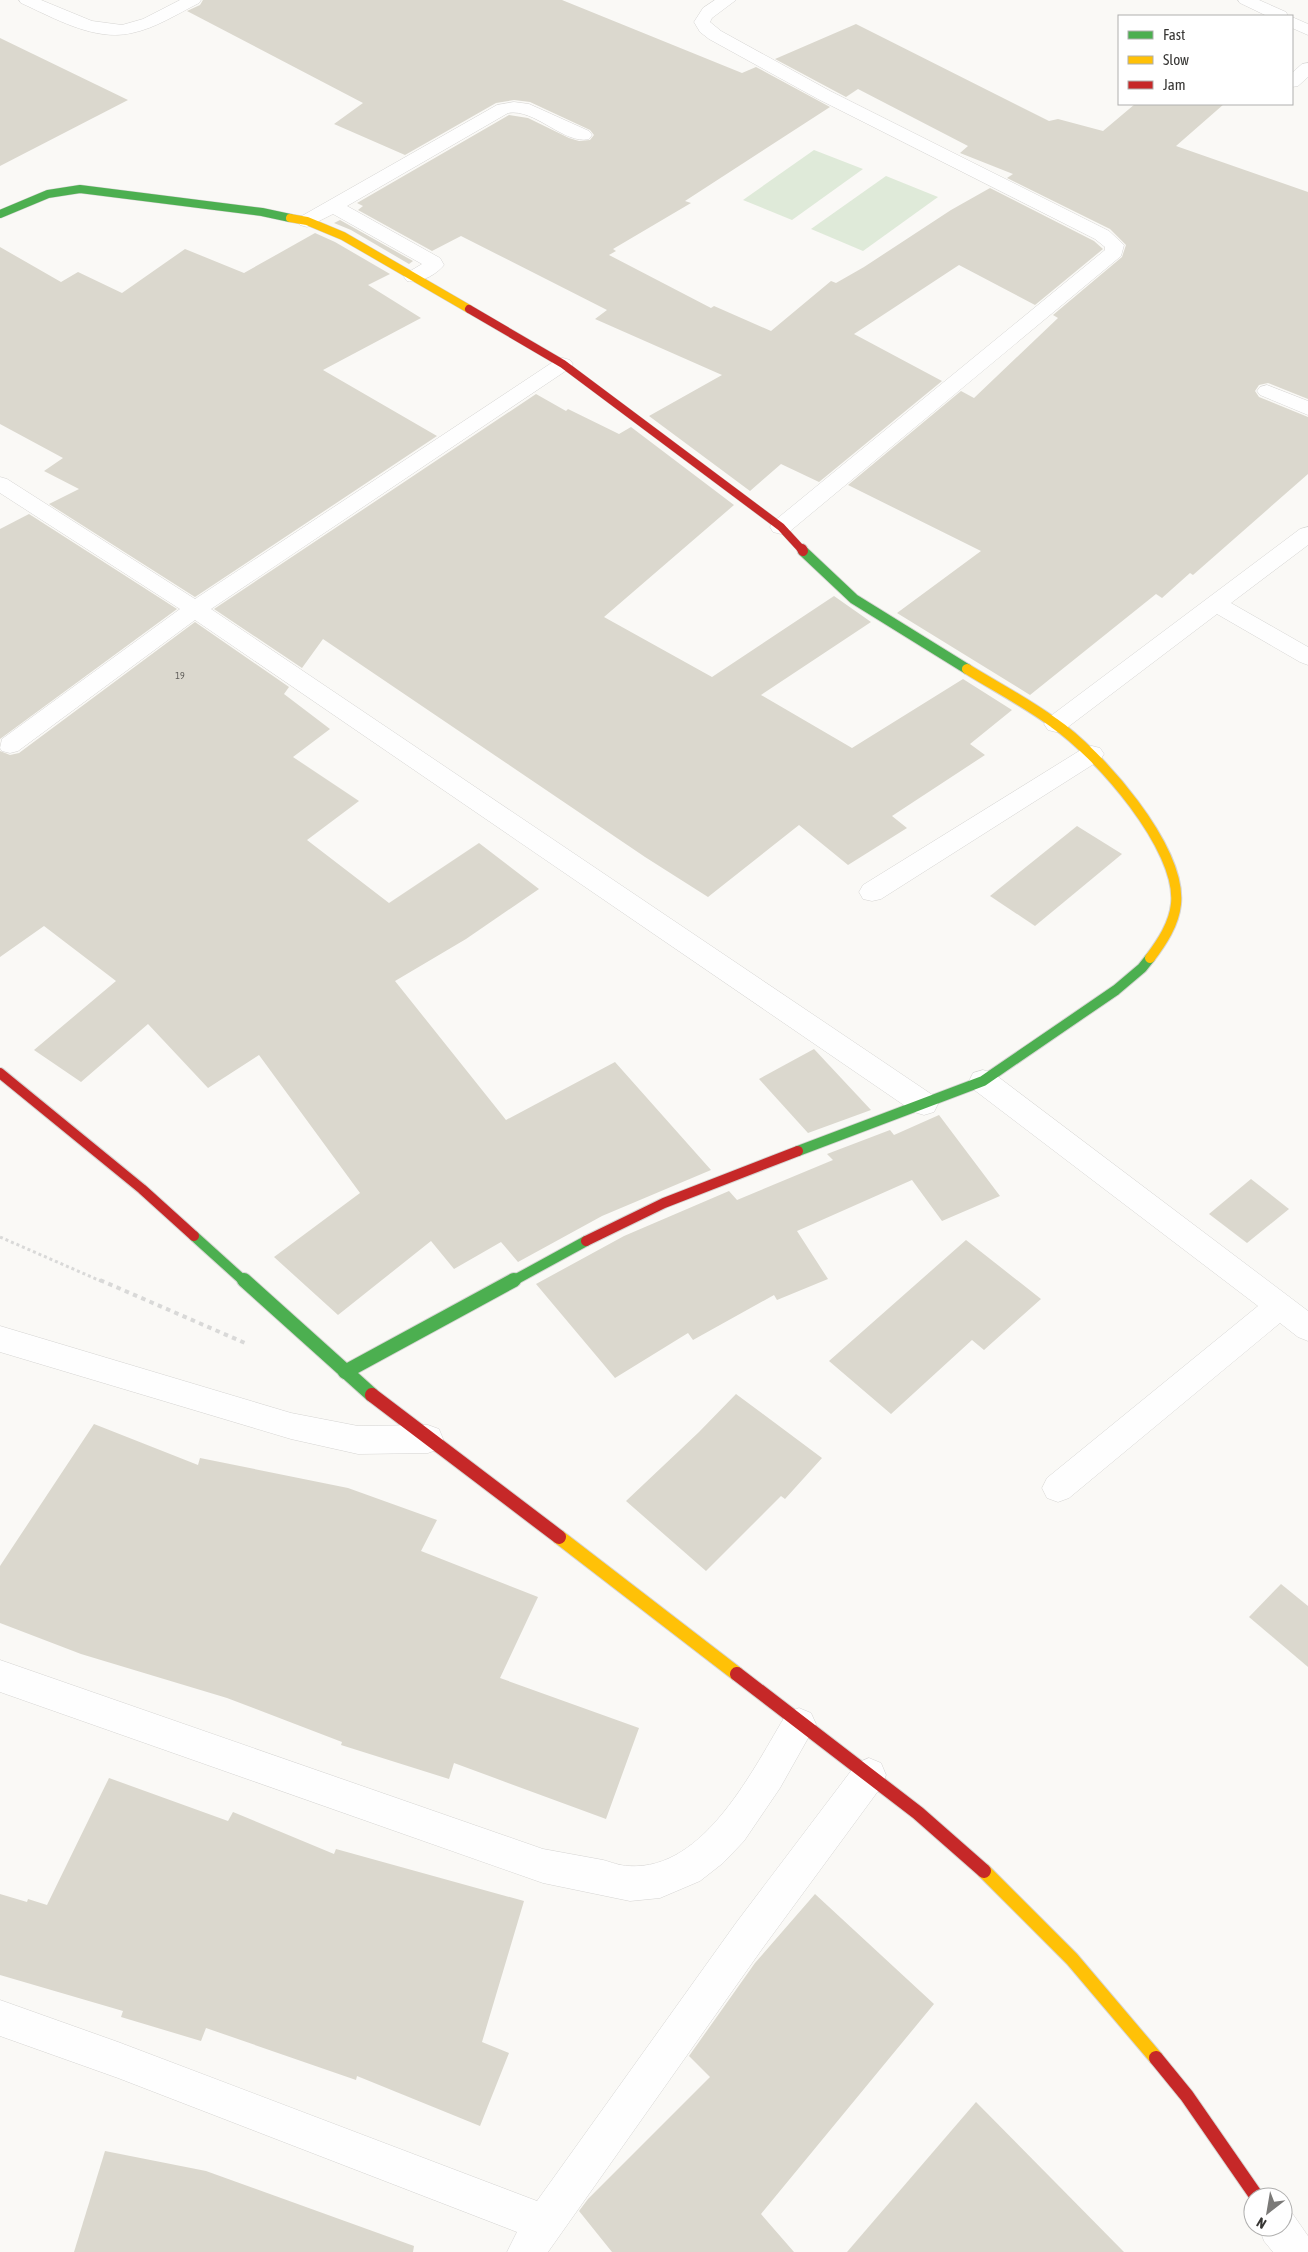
<svg xmlns="http://www.w3.org/2000/svg" width="1308" height="2252" viewBox="0 0 1308 2252" font-family="'Asap Condensed',sans-serif">
<style>
.green{fill:#dfead9}
.building{fill:#dbd8ce}
.lines{fill:none;stroke-linecap:round;stroke-linejoin:round}
.lane-casing{stroke:#d6d5d3;stroke-width:1}
.street-casing{stroke:#d6d5d3;stroke-width:1}
.fast-far2-casing{stroke:#d6d5d3;stroke-width:9}
.fast-far1-casing{stroke:#d6d5d3;stroke-width:12}
.fast-casing{stroke:#d6d5d3;stroke-width:16}
.slow-far2-casing{stroke:#d6d5d3;stroke-width:9}
.slow-far1-casing{stroke:#d6d5d3;stroke-width:12}
.slow-casing{stroke:#d6d5d3;stroke-width:16}
.jam-far2-casing{stroke:#d6d5d3;stroke-width:9}
.jam-far1-casing{stroke:#d6d5d3;stroke-width:12}
.jam-casing{stroke:#d6d5d3;stroke-width:16}
.path-far1{stroke:#d9d9d8;stroke-width:3;stroke-dasharray:3 3;stroke-linecap:butt}
.path{stroke:#d9d9d8;stroke-width:4;stroke-dasharray:4.5 4.5;stroke-linecap:butt}
.lane{fill:#fefefe;fill-rule:evenodd}
.street{fill:#fefefe;fill-rule:evenodd}
.fast-far2{stroke:#4caf50;stroke-width:8}
.fast-far1{stroke:#4caf50;stroke-width:10}
.fast{stroke:#4caf50;stroke-width:14}
.slow-far2{stroke:#ffc107;stroke-width:8}
.slow-far1{stroke:#ffc107;stroke-width:10}
.slow{stroke:#ffc107;stroke-width:14}
.jam-far2{stroke:#c62828;stroke-width:8}
.jam-far1{stroke:#c62828;stroke-width:10}
.jam{stroke:#c62828;stroke-width:14}
.labels{text-anchor:middle;dominant-baseline:central;stroke-width:4;stroke-linejoin:round;paint-order:stroke}
.number-label{font-size:10px;fill:#605e5a}
</style>
<rect width="100%" height="100%" fill="#faf9f6"/>
<g class="green">
<path d="M 814,150 L 863,169 L 792,220 L 743,200 Z"/>
<path d="M 886,176 L 938,197 L 863,251 L 811,229 Z"/>
</g>
<g class="building">
<path d="M 203,0 L 562,0 L 742,73 L 756,67 L 830,107 L 685,201 L 691,203 L 613,249 L 616,251 L 609,255 L 711,308 L 714,306 L 771,331 L 831,281 L 836,283 L 864,267 L 951,210 L 990,188 L 1094,241 L 1103,249 L 1035,305 L 959,265 L 854,334 L 942,381 L 819,482 L 781,464 L 750,491 L 649,416 L 722,375 L 595,319 L 607,310 L 461,236 L 432,251 L 358,210 L 363,206 L 357,203 L 509,115 L 528,118 L 569,138 L 579,141 L 590,140 L 594,135 L 590,130 L 530,102 L 514,100 L 496,103 L 405,155 L 334,124 L 363,103 L 187,11 L 200,5 Z"/>
<path d="M 856,24 L 1049,121 L 1058,119 L 1103,131 L 1135,104 L 1224,104 L 1176,146 L 1308,192 L 1308,399 L 1268,383 L 1259,385 L 1255,391 L 1259,397 L 1308,417 L 1308,474 L 1193,575 L 1190,573 L 1162,598 L 1156,594 L 1030,695 L 897,613 L 981,551 L 848,485 L 961,391 L 974,398 L 1058,318 L 1053,315 L 1122,257 L 1126,245 L 1110,229 L 1007,178 L 1013,174 L 960,153 L 968,146 L 858,89 L 846,97 L 775,59 Z"/>
<path d="M 0,38 L 128,100 L 0,166 Z"/>
<path d="M 340,220 L 413,261 L 409,264 L 351,230 L 334,223 Z"/>
<path d="M 315,233 L 335,242 L 390,274 L 368,285 L 421,318 L 323,370 L 437,436 L 195,597 L 49,504 L 79,489 L 44,471 L 63,458 L 0,424 L 0,247 L 61,282 L 78,272 L 122,293 L 185,249 L 244,273 Z"/>
<path d="M 536,394 L 566,411 L 568,409 L 619,434 L 631,427 L 734,505 L 604,617 L 712,677 L 834,596 L 871,622 L 761,695 L 852,748 L 963,679 L 1012,710 L 970,744 L 985,755 L 892,816 L 907,828 L 848,865 L 799,825 L 708,897 L 645,857 L 323,639 L 302,668 L 214,609 Z"/>
<path d="M 29,514 L 177,609 L 0,739 L 0,529 Z"/>
<path d="M 195,622 L 289,687 L 284,694 L 330,729 L 293,757 L 359,801 L 307,840 L 389,903 L 479,843 L 539,889 L 466,939 L 395,981 L 506,1120 L 615,1062 L 711,1170 L 602,1216 L 518,1262 L 501,1242 L 454,1269 L 431,1241 L 338,1315 L 274,1257 L 360,1193 L 259,1055 L 208,1088 L 148,1024 L 81,1082 L 34,1050 L 116,981 L 44,926 L 0,957 L 0,751 L 10,755 L 19,753 Z"/>
<path d="M 1077,826 L 1122,854 L 1035,926 L 990,896 Z"/>
<path d="M 814,1049 L 871,1110 L 808,1133 L 759,1079 Z"/>
<path d="M 939,1115 L 1000,1196 L 942,1221 L 912,1180 L 797,1231 L 828,1279 L 777,1300 L 774,1295 L 693,1340 L 688,1333 L 615,1378 L 536,1284 L 624,1236 L 729,1191 L 737,1200 L 833,1160 L 827,1154 L 890,1130 L 894,1135 Z"/>
<path d="M 1251,1179 L 1289,1209 L 1247,1243 L 1209,1214 Z"/>
<path d="M 966,1240 L 1041,1299 L 984,1350 L 972,1340 L 891,1414 L 829,1361 Z"/>
<path d="M 736,1394 L 822,1458 L 785,1499 L 781,1496 L 706,1571 L 626,1501 L 699,1432 Z"/>
<path d="M 94,1424 L 198,1465 L 200,1458 L 348,1488 L 437,1520 L 421,1551 L 538,1597 L 500,1678 L 639,1728 L 606,1819 L 454,1763 L 449,1779 L 341,1745 L 342,1742 L 227,1698 L 81,1654 L 0,1623 L 0,1566 Z"/>
<path d="M 1281,1584 L 1308,1606 L 1308,1667 L 1249,1617 Z"/>
<path d="M 109,1778 L 228,1821 L 233,1812 L 334,1854 L 336,1849 L 524,1901 L 482,2042 L 509,2053 L 480,2126 L 357,2076 L 356,2080 L 206,2028 L 201,2041 L 121,2017 L 123,2011 L 0,1975 L 0,1894 L 27,1902 L 28,1899 L 47,1905 Z"/>
<path d="M 815,1894 L 934,2004 L 761,2214 L 794,2252 L 612,2252 L 579,2211 L 588,2199 L 710,2077 L 689,2056 L 755,1963 Z"/>
<path d="M 976,2102 L 1124,2252 L 847,2252 Z"/>
<path d="M 105,2151 L 206,2171 L 414,2246 L 413,2252 L 74,2252 Z"/>
</g>
<g class="lines">
<g class="lane-casing">
<g id="lane">
<path d="M 19,0 L 41,0 L 92,21 L 122,25 L 143,19 L 180,0 L 201,0 L 199,3 C 177,14 156,28 132,33 C 95,42 54,18 21,3 Z"/>
<path d="M 1308,63 L 1308,77 L 1298,86 L 1292,87 L 1292,73 L 1302,64 Z"/>
<path d="M 514,102 L 529,104 L 589,131 L 592,135 L 589,139 C 564,145 535,108 508,113 L 347,206 L 440,258 L 444,265 C 436,275 419,284 407,281 L 404,277 L 407,273 L 422,264 L 333,214 L 307,227 L 300,225 L 298,221 L 300,217 L 497,105 Z"/>
<path d="M 1267,385 L 1308,401 L 1308,415 L 1260,395 L 1257,391 L 1260,387 Z"/>
</g>
</g>
<g class="street-casing">
<g id="street">
<path d="M 715,0 L 736,0 L 712,18 L 710,22 L 721,31 L 830,91 L 1109,231 L 1124,245 L 1121,256 L 789,532 L 781,534 L 773,532 L 770,527 L 773,522 L 1105,250 L 1105,247 L 1095,239 L 818,99 L 709,39 L 700,32 L 694,22 L 703,8 Z"/>
<path d="M 1238,0 L 1259,0 L 1286,12 L 1288,16 L 1267,16 L 1240,3 Z"/>
<path d="M 1292,17 L 1308,24 L 1308,35 L 1292,28 Z"/>
<path d="M 563,358 L 570,360 L 573,364 L 570,368 L 211,609 L 934,1096 L 938,1104 L 934,1112 L 924,1115 L 914,1112 L 195,620 L 18,751 L 10,753 L 2,751 L 0,748 L 2,739 L 180,609 L 0,493 L 0,477 L 7,479 L 195,599 L 556,360 Z"/>
<path d="M 1308,527 L 1308,545 L 1231,603 L 1308,647 L 1308,665 L 1300,662 L 1217,614 L 1064,730 L 1056,732 L 1048,730 L 1044,724 L 1048,718 L 1300,529 Z"/>
<path d="M 1092,746 L 1100,748 L 1104,754 L 1100,760 L 881,899 L 872,901 L 863,899 L 859,892 L 863,885 L 1084,748 Z"/>
<path d="M 983,1070 L 993,1073 L 1308,1311 L 1308,1341 L 1298,1337 L 1280,1323 L 1069,1498 L 1058,1502 L 1047,1498 L 1042,1488 L 1047,1478 L 1258,1306 L 973,1089 L 969,1081 L 973,1073 Z"/>
<path d="M 0,1326 L 291,1413 L 358,1426 L 428,1425 L 439,1429 L 443,1439 L 439,1449 L 428,1453 L 358,1454 L 291,1439 L 0,1352 Z"/>
<path d="M 0,1660 L 543,1849 C 563,1853 583,1856 603,1860 C 611,1862 620,1866 629,1866 C 705,1871 754,1767 787,1713 L 799,1708 L 811,1713 L 816,1724 L 780,1788 L 744,1841 L 723,1863 L 700,1881 L 660,1898 L 630,1901 L 543,1883 L 0,1692 Z"/>
<path d="M 869,1758 L 881,1763 L 886,1775 L 881,1787 L 762,1949 L 548,2252 L 507,2252 L 517,2232 L 118,2078 L 0,2036 L 0,2000 L 118,2042 L 537,2201 L 736,1923 L 857,1763 Z"/>
<path d="M 1283,2210 L 1292,2213 L 1308,2236 L 1308,2252 L 1273,2252 L 1264,2241 L 1259,2227 L 1283,2227 Z"/>
</g>
</g>
<g class="fast-far2-casing">
<path id="fast-far2" d="M 0,214 L 48,194 L 80,189 L 262,212 L 290,218"/>
</g>
<g class="fast-far1-casing">
<g id="fast-far1">
<path d="M 803,551 L 854,599 L 967,669"/>
<path d="M 798,1151 L 983,1081 L 1116,990 L 1142,968 L 1150,958"/>
<path d="M 194,1236 L 245,1282"/>
<path d="M 511,1282 L 586,1241"/>
</g>
</g>
<g class="fast-casing">
<g id="fast">
<path d="M 244,1280 L 372,1395"/>
<path d="M 345,1372 L 514,1280"/>
</g>
</g>
<g class="slow-far2-casing">
<path id="slow-far2" d="M 290,218 L 307,221 L 343,236 L 469,309"/>
</g>
<g class="slow-far1-casing">
<path id="slow-far1" d="M 967,669 C 996,687 1027,703 1054,723 C 1098,753 1182,848 1176,904 C 1174,924 1162,942 1150,958"/>
</g>
<g class="slow-casing">
<g id="slow">
<path d="M 559,1537 L 737,1674"/>
<path d="M 984,1871 L 1072,1959 L 1156,2058"/>
</g>
</g>
<g class="jam-far2-casing">
<path id="jam-far2" d="M 469,309 L 563,364 L 781,527 L 803,551"/>
</g>
<g class="jam-far1-casing">
<g id="jam-far1">
<path d="M 802,549 L 803,551"/>
<path d="M 0,1073 L 142,1189 L 194,1236"/>
<path d="M 586,1241 L 664,1203 L 798,1151"/>
</g>
</g>
<g class="jam-casing">
<g id="jam">
<path d="M 372,1395 L 559,1537"/>
<path d="M 737,1674 L 918,1813 L 984,1871"/>
<path d="M 1156,2058 L 1187,2096 L 1257,2197"/>
</g>
</g>
<path class="path-far1" d="M 0,1237 L 103,1282"/>
<path class="path" d="M 100,1280 L 245,1343"/>
<use href="#lane" class="lane"/>
<use href="#street" class="street"/>
<use href="#fast-far2" class="fast-far2"/>
<use href="#fast-far1" class="fast-far1"/>
<use href="#fast" class="fast"/>
<use href="#slow-far2" class="slow-far2"/>
<use href="#slow-far1" class="slow-far1"/>
<use href="#slow" class="slow"/>
<use href="#jam-far2" class="jam-far2"/>
<use href="#jam-far1" class="jam-far1"/>
<use href="#jam" class="jam"/>
</g>
<g class="labels">
<g class="number-label">
<text x="180" y="675">19</text>
</g>
</g>
<rect x="1118" y="15" width="175" height="90" fill="#ffffff" stroke="#afafae"/>
<rect x="1128" y="31" width="25" height="8" fill="#4caf50" stroke="#afafae"/>
<text x="1163" y="40" font-size="15" fill="#373634">Fast</text>
<rect x="1128" y="56" width="25" height="8" fill="#ffc107" stroke="#afafae"/>
<text x="1163" y="65" font-size="15" fill="#373634">Slow</text>
<rect x="1128" y="81" width="25" height="8" fill="#c62828" stroke="#afafae"/>
<text x="1163" y="90" font-size="15" fill="#373634">Jam</text>
<g transform="translate(1268 2212) rotate(211)"><circle r="24" fill="#ffffff" stroke="#afafae"/>
<path d="M0-4L9 19L0 12L-9 19Z" fill="#7b7a78"/>
<text y="-8" font-size="14" font-weight="bold" text-anchor="middle" fill="#373634">N</text>
</g>
</svg>
